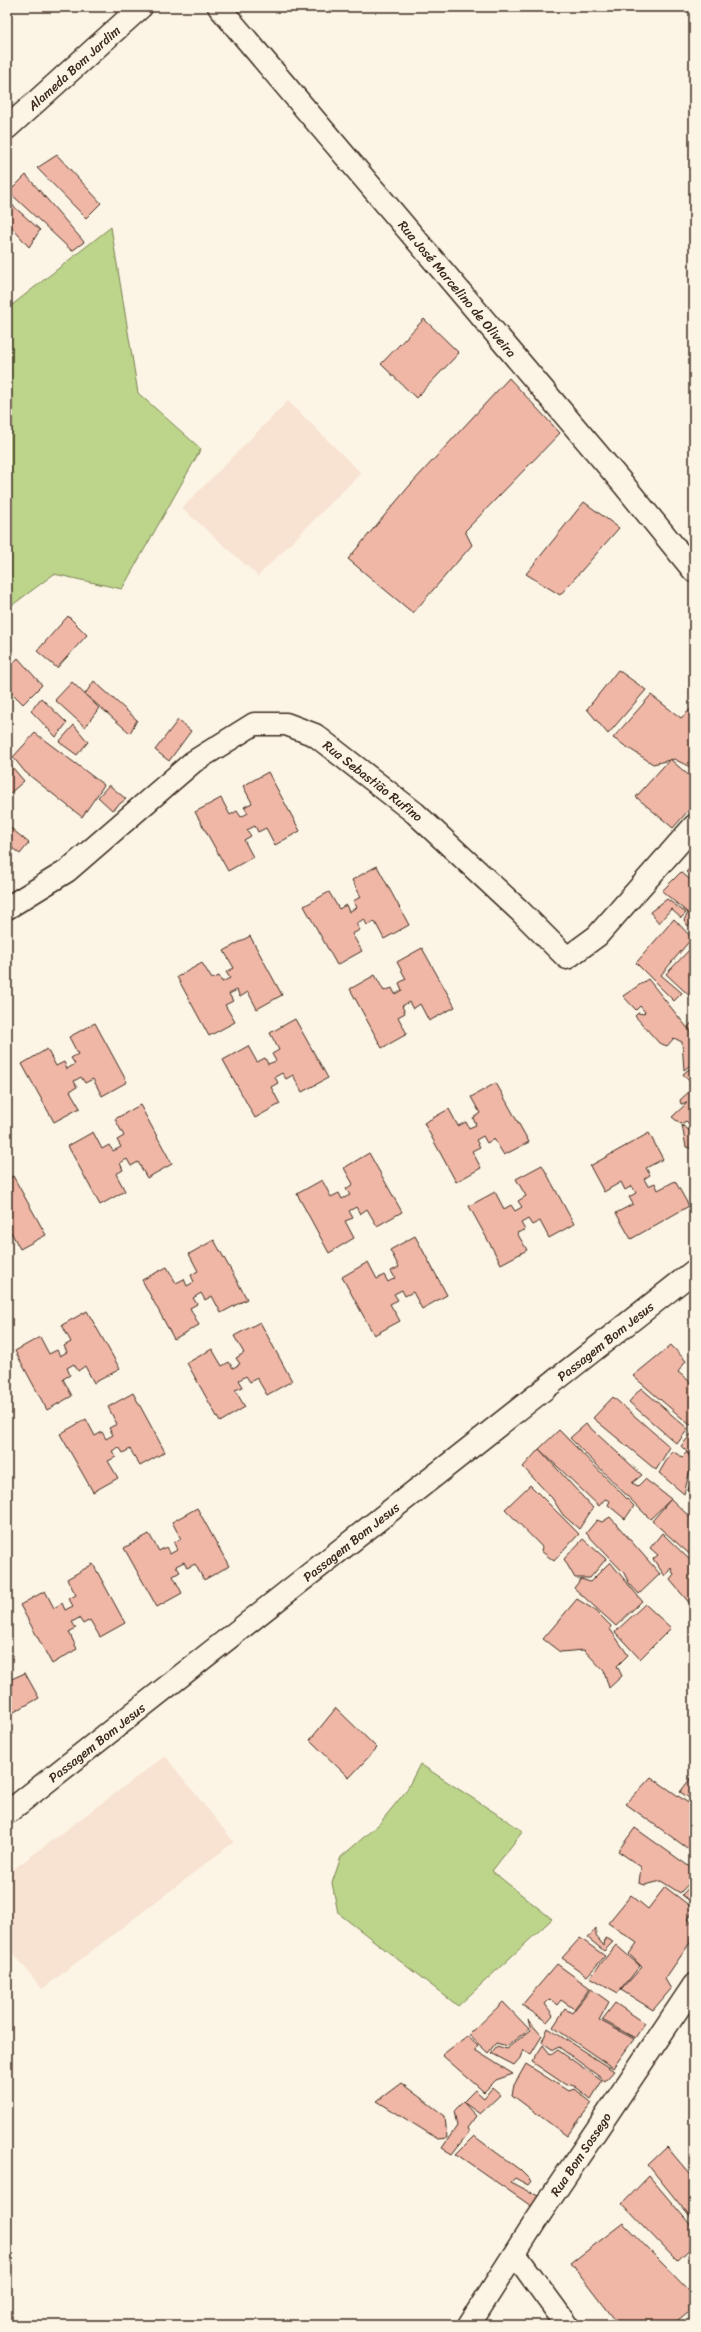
<svg xmlns="http://www.w3.org/2000/svg" width="701" height="2332" viewBox="0 0 701 2332" font-family="Sriracha,sans-serif">
<style>
.built{fill:#f8e2d2}
.green{fill:#bcd58b;stroke:#7c8054}
.building{fill:#f0b7a7;stroke:#3b2a1e}
.lines{fill:none;stroke-linecap:round;stroke-linejoin:round}
.minor-casing{stroke:#3b2a1e;stroke-width:25}
.major-casing{stroke:#3b2a1e;stroke-width:25}
.minor{stroke:#fcf5e5;stroke-width:22}
.major{stroke:#fcf5e5;stroke-width:22}
.labels{text-anchor:middle;dominant-baseline:central;stroke-width:4;stroke-linejoin:round;paint-order:stroke}
.street-label{font-size:13px;fill:#3b2a1e;stroke:#fcf5e5}
</style>
<rect width="100%" height="100%" fill="#fcf5e5"/>
<filter id="ink" filterUnits="userSpaceOnUse"><feTurbulence type="fractalNoise" baseFrequency=".025" numOctaves="2"/><feDisplacementMap in="SourceGraphic" scale="8" xChannelSelector="R" yChannelSelector="G"/><feConvolveMatrix kernelMatrix="1 2 1 2 8 2 1 2 1" color-interpolation-filters="sRGB"/></filter>
<g filter="url(#ink)">
<g class="built">
<path d="M 288,401 L 361,473 L 258,576 L 182,508 Z"/>
<path d="M 165,1756 L 234,1842 L 42,1989 L 7,1945 L 7,1874 Z"/>
</g>
<g class="green">
<path d="M 111,227 L 138,393 L 201,449 L 122,589 L 54,574 L 7,609 L 7,309 Z"/>
<path d="M 420,1764 L 523,1831 L 492,1871 L 552,1919 L 458,2006 L 338,1913 L 332,1883 L 341,1857 L 379,1824 L 406,1791 Z"/>
</g>
<g class="building">
<path d="M 57,155 L 101,203 L 86,218 L 37,168 Z"/>
<path d="M 26,175 L 84,242 L 72,251 L 9,192 Z"/>
<path d="M 10,203 L 40,230 L 29,247 L 7,222 L 7,208 Z"/>
<path d="M 424,319 L 459,353 L 416,398 L 381,364 Z"/>
<path d="M 509,378 L 560,433 L 465,531 L 472,545 L 413,613 L 348,559 L 411,484 Z"/>
<path d="M 584,502 L 619,528 L 560,595 L 526,574 Z"/>
<path d="M 68,616 L 87,635 L 57,668 L 37,651 Z"/>
<path d="M 18,658 L 42,685 L 23,704 L 7,688 L 7,670 Z"/>
<path d="M 618,670 L 646,690 L 608,734 L 587,709 Z"/>
<path d="M 94,681 L 137,720 L 130,733 L 85,694 Z"/>
<path d="M 72,682 L 99,708 L 85,727 L 55,700 Z"/>
<path d="M 651,695 L 681,718 L 694,706 L 694,769 L 674,759 L 653,764 L 613,738 Z"/>
<path d="M 41,698 L 67,723 L 56,737 L 31,711 Z"/>
<path d="M 178,720 L 191,731 L 169,761 L 155,750 Z"/>
<path d="M 74,725 L 88,742 L 77,755 L 59,742 Z"/>
<path d="M 35,733 L 104,785 L 82,817 L 25,772 L 13,757 Z"/>
<path d="M 670,759 L 694,780 L 694,804 L 673,828 L 636,797 Z"/>
<path d="M 7,761 L 24,781 L 8,795 L 7,794 Z"/>
<path d="M 268,772 L 300,831 L 275,845 L 266,828 L 258,832 L 255,826 L 247,830 L 251,836 L 244,840 L 253,857 L 228,871 L 195,812 L 221,798 L 230,815 L 237,811 L 241,817 L 248,813 L 244,807 L 252,803 L 243,786 Z"/>
<path d="M 109,785 L 126,799 L 112,810 L 98,797 Z"/>
<path d="M 7,825 L 29,843 L 20,854 L 7,844 Z"/>
<path d="M 694,864 L 694,878 L 686,872 Z"/>
<path d="M 377,866 L 409,925 L 384,939 L 375,922 L 367,925 L 364,919 L 356,924 L 360,930 L 352,934 L 362,951 L 337,965 L 304,906 L 329,892 L 339,909 L 346,905 L 349,912 L 357,907 L 353,901 L 361,897 L 352,880 Z"/>
<path d="M 681,872 L 694,883 L 694,920 L 688,926 L 684,920 L 688,913 L 662,891 Z"/>
<path d="M 667,899 L 686,913 L 681,918 L 671,909 L 659,923 L 650,912 Z"/>
<path d="M 674,919 L 692,938 L 661,975 L 682,993 L 674,1001 L 636,963 Z"/>
<path d="M 250,936 L 282,995 L 257,1009 L 248,992 L 240,997 L 237,990 L 229,994 L 233,1001 L 225,1005 L 235,1022 L 209,1036 L 177,977 L 202,963 L 212,979 L 219,976 L 222,982 L 230,978 L 226,972 L 234,968 L 224,951 Z"/>
<path d="M 694,945 L 694,1000 L 666,974 Z"/>
<path d="M 422,948 L 455,1007 L 429,1021 L 420,1004 L 413,1009 L 409,1002 L 402,1006 L 405,1013 L 398,1017 L 407,1034 L 382,1048 L 350,989 L 375,975 L 384,991 L 392,988 L 395,994 L 402,990 L 399,983 L 406,979 L 397,962 Z"/>
<path d="M 648,979 L 694,1036 L 694,1062 L 684,1070 L 682,1042 L 674,1038 L 667,1046 L 659,1043 L 635,1016 L 638,1013 L 643,1014 L 645,1012 L 640,1006 L 636,1010 L 623,996 Z"/>
<path d="M 295,1019 L 328,1078 L 302,1092 L 293,1075 L 286,1079 L 282,1073 L 275,1077 L 278,1083 L 271,1087 L 280,1104 L 255,1118 L 223,1060 L 248,1046 L 257,1062 L 265,1058 L 268,1064 L 276,1061 L 272,1054 L 279,1050 L 270,1033 Z"/>
<path d="M 694,1020 L 694,1034 L 688,1027 Z"/>
<path d="M 95,1023 L 127,1082 L 102,1096 L 93,1079 L 85,1083 L 81,1077 L 74,1081 L 77,1087 L 70,1091 L 80,1108 L 54,1122 L 22,1064 L 47,1049 L 56,1066 L 64,1062 L 67,1069 L 75,1064 L 71,1058 L 78,1054 L 69,1037 Z"/>
<path d="M 694,1065 L 694,1085 L 693,1086 L 683,1074 Z"/>
<path d="M 496,1083 L 529,1142 L 504,1155 L 494,1139 L 487,1143 L 483,1136 L 476,1140 L 480,1147 L 472,1151 L 481,1168 L 456,1182 L 424,1123 L 449,1109 L 458,1126 L 466,1122 L 469,1128 L 476,1125 L 473,1118 L 480,1113 L 471,1097 Z"/>
<path d="M 691,1090 L 694,1094 L 694,1128 L 686,1121 L 681,1124 L 672,1117 L 687,1103 L 681,1104 L 680,1100 Z"/>
<path d="M 140,1105 L 172,1164 L 147,1178 L 138,1162 L 131,1166 L 127,1159 L 120,1163 L 123,1170 L 116,1174 L 125,1191 L 100,1205 L 68,1146 L 93,1132 L 102,1149 L 109,1145 L 113,1151 L 121,1147 L 117,1140 L 124,1136 L 115,1119 Z"/>
<path d="M 682,1125 L 694,1134 L 694,1149 L 686,1147 Z"/>
<path d="M 649,1133 L 663,1159 L 646,1168 L 650,1175 L 644,1179 L 648,1186 L 655,1183 L 658,1190 L 675,1181 L 689,1206 L 631,1239 L 616,1213 L 633,1204 L 629,1197 L 636,1193 L 632,1186 L 625,1190 L 621,1182 L 604,1192 L 590,1166 Z"/>
<path d="M 369,1153 L 402,1212 L 377,1226 L 367,1209 L 360,1214 L 356,1207 L 349,1211 L 353,1218 L 345,1221 L 354,1238 L 329,1253 L 297,1194 L 322,1180 L 331,1197 L 339,1193 L 342,1199 L 350,1195 L 346,1189 L 353,1184 L 344,1168 Z"/>
<path d="M 542,1165 L 574,1224 L 549,1238 L 540,1221 L 532,1225 L 528,1219 L 521,1223 L 525,1230 L 517,1233 L 527,1250 L 501,1264 L 469,1206 L 495,1192 L 504,1209 L 511,1205 L 515,1211 L 522,1207 L 518,1201 L 526,1196 L 516,1179 Z"/>
<path d="M 13,1176 L 46,1235 L 20,1249 L 11,1232 L 7,1234 L 7,1179 Z"/>
<path d="M 415,1236 L 447,1295 L 422,1309 L 413,1292 L 405,1296 L 402,1290 L 394,1294 L 398,1300 L 390,1304 L 400,1321 L 374,1335 L 342,1277 L 368,1262 L 377,1279 L 384,1275 L 388,1282 L 395,1278 L 391,1271 L 399,1267 L 390,1250 Z"/>
<path d="M 214,1240 L 247,1299 L 221,1313 L 212,1296 L 205,1300 L 201,1293 L 193,1298 L 197,1304 L 190,1308 L 199,1325 L 174,1339 L 142,1280 L 167,1267 L 176,1283 L 184,1279 L 187,1286 L 194,1282 L 191,1275 L 198,1271 L 189,1254 Z"/>
<path d="M 87,1311 L 120,1369 L 94,1383 L 85,1366 L 78,1371 L 74,1364 L 67,1368 L 70,1375 L 63,1379 L 72,1396 L 47,1410 L 15,1351 L 40,1337 L 49,1354 L 57,1350 L 60,1356 L 67,1352 L 64,1346 L 71,1342 L 62,1325 Z"/>
<path d="M 260,1322 L 292,1381 L 267,1395 L 257,1378 L 250,1382 L 246,1376 L 239,1380 L 243,1387 L 235,1390 L 245,1407 L 220,1422 L 187,1363 L 212,1349 L 222,1366 L 229,1362 L 233,1368 L 240,1364 L 236,1358 L 244,1353 L 234,1336 Z"/>
<path d="M 671,1345 L 686,1361 L 678,1372 L 694,1385 L 694,1421 L 690,1425 L 633,1376 Z"/>
<path d="M 641,1388 L 688,1429 L 677,1444 L 629,1402 Z"/>
<path d="M 133,1393 L 165,1452 L 140,1466 L 130,1449 L 123,1453 L 119,1447 L 112,1451 L 116,1457 L 108,1461 L 118,1478 L 93,1492 L 60,1434 L 86,1419 L 95,1436 L 102,1432 L 106,1439 L 113,1435 L 109,1428 L 117,1424 L 108,1407 Z"/>
<path d="M 613,1397 L 670,1447 L 656,1470 L 593,1418 Z"/>
<path d="M 586,1424 L 642,1475 L 632,1483 L 638,1486 L 645,1479 L 671,1499 L 650,1519 L 570,1438 Z"/>
<path d="M 559,1430 L 634,1506 L 625,1519 L 608,1505 L 610,1501 L 605,1499 L 599,1506 L 539,1449 Z"/>
<path d="M 694,1431 L 694,1459 L 681,1446 Z"/>
<path d="M 539,1449 L 593,1508 L 579,1529 L 563,1515 L 552,1498 L 523,1467 Z"/>
<path d="M 672,1451 L 682,1457 L 687,1452 L 692,1462 L 684,1494 L 659,1473 Z"/>
<path d="M 694,1474 L 694,1496 L 688,1490 Z"/>
<path d="M 530,1485 L 579,1534 L 554,1561 L 541,1551 L 542,1547 L 505,1509 Z"/>
<path d="M 671,1499 L 694,1521 L 694,1558 L 652,1521 Z"/>
<path d="M 197,1508 L 229,1566 L 204,1580 L 195,1564 L 187,1568 L 184,1562 L 176,1566 L 180,1572 L 173,1576 L 182,1593 L 157,1607 L 124,1548 L 149,1534 L 159,1551 L 166,1547 L 170,1554 L 177,1550 L 174,1543 L 181,1539 L 172,1522 Z"/>
<path d="M 610,1517 L 660,1574 L 639,1594 L 629,1583 L 624,1573 L 586,1533 L 597,1520 L 602,1522 Z"/>
<path d="M 662,1533 L 694,1564 L 694,1602 L 691,1605 L 670,1580 L 674,1575 L 671,1568 L 665,1576 L 653,1559 L 658,1555 L 650,1548 Z"/>
<path d="M 583,1539 L 606,1559 L 590,1578 L 575,1578 L 564,1559 Z"/>
<path d="M 610,1562 L 642,1601 L 616,1626 L 574,1588 L 581,1579 L 590,1582 Z"/>
<path d="M 93,1564 L 125,1623 L 100,1637 L 90,1620 L 83,1624 L 79,1618 L 72,1622 L 76,1628 L 69,1632 L 77,1649 L 52,1664 L 20,1605 L 45,1591 L 54,1608 L 62,1603 L 65,1610 L 73,1606 L 69,1599 L 76,1595 L 67,1579 Z"/>
<path d="M 577,1599 L 596,1611 L 611,1626 L 610,1629 L 628,1655 L 617,1666 L 622,1676 L 609,1688 L 604,1671 L 584,1650 L 560,1652 L 543,1639 Z"/>
<path d="M 645,1604 L 671,1628 L 640,1659 L 615,1632 Z"/>
<path d="M 25,1673 L 39,1698 L 7,1716 L 7,1681 Z"/>
<path d="M 336,1708 L 377,1748 L 349,1778 L 310,1740 Z"/>
<path d="M 694,1774 L 694,1801 L 680,1792 Z"/>
<path d="M 651,1777 L 694,1807 L 694,1853 L 626,1804 Z"/>
<path d="M 635,1828 L 694,1870 L 694,1878 L 680,1893 L 661,1881 L 645,1885 L 639,1883 L 641,1867 L 618,1851 Z"/>
<path d="M 694,1882 L 694,1904 L 682,1895 Z"/>
<path d="M 665,1887 L 694,1909 L 688,1919 L 694,1924 L 694,1937 L 665,1979 L 671,1989 L 653,2010 L 621,1990 L 642,1967 L 629,1954 L 637,1943 L 608,1923 L 631,1895 L 648,1909 Z"/>
<path d="M 596,1928 L 596,1936 L 604,1946 L 605,1938 L 613,1942 L 604,1951 L 588,1938 Z"/>
<path d="M 580,1938 L 605,1956 L 587,1976 L 562,1958 Z"/>
<path d="M 616,1945 L 640,1966 L 618,1993 L 590,1977 Z"/>
<path d="M 557,1964 L 590,1988 L 574,2009 L 561,2000 L 557,2005 L 550,1999 L 545,2004 L 553,2015 L 547,2022 L 522,2005 Z"/>
<path d="M 591,1989 L 609,2002 L 599,2020 L 634,2039 L 613,2068 L 553,2027 L 565,2009 L 572,2013 Z"/>
<path d="M 503,2002 L 529,2029 L 507,2046 L 496,2043 L 488,2053 L 469,2035 Z"/>
<path d="M 615,2003 L 645,2023 L 635,2038 L 602,2020 Z"/>
<path d="M 528,2020 L 542,2036 L 531,2054 L 523,2050 L 520,2058 L 514,2065 L 491,2053 L 497,2046 L 506,2049 L 531,2030 Z"/>
<path d="M 548,2028 L 614,2071 L 605,2081 L 559,2047 L 553,2050 L 542,2042 Z"/>
<path d="M 467,2036 L 478,2046 L 475,2050 L 513,2074 L 496,2080 L 484,2092 L 442,2055 Z"/>
<path d="M 543,2045 L 551,2055 L 558,2050 L 602,2081 L 591,2099 L 572,2084 L 566,2085 L 532,2062 Z"/>
<path d="M 526,2064 L 568,2091 L 575,2089 L 592,2103 L 567,2136 L 512,2095 L 514,2085 Z"/>
<path d="M 401,2083 L 445,2116 L 447,2138 L 438,2139 L 377,2101 Z"/>
<path d="M 492,2088 L 500,2095 L 480,2114 L 463,2102 L 475,2090 L 484,2098 Z"/>
<path d="M 463,2102 L 476,2116 L 467,2128 L 469,2132 L 452,2154 L 442,2148 L 457,2126 L 454,2111 Z"/>
<path d="M 474,2136 L 520,2170 L 531,2181 L 528,2185 L 515,2178 L 511,2182 L 542,2198 L 534,2208 L 456,2154 Z"/>
<path d="M 667,2147 L 694,2179 L 694,2222 L 648,2165 Z"/>
<path d="M 649,2176 L 694,2229 L 694,2245 L 677,2261 L 622,2204 Z"/>
<path d="M 623,2223 L 694,2296 L 694,2307 L 672,2325 L 619,2325 L 571,2263 Z"/>
</g>
<g class="lines">
<g class="minor-casing">
<g id="minor">
<path id="s1" d="M 219,7 L 624,485 L 694,571"/>
<path id="s2" d="M 7,128 L 141,7"/>
<path id="s3" d="M 7,908 L 67,871 L 193,762 L 254,724 L 286,724 L 315,735 L 415,813 L 520,911 L 567,958 L 597,936 L 694,826"/>
<path id="s4" d="M 7,1813 L 694,1271"/>
<path d="M 515,2254 L 567,2325"/>
</g>
</g>
<g class="major-casing">
<g id="major">
<path id="s5" d="M 469,2325 L 536,2220 L 694,1985"/>
</g>
</g>
<use href="#minor" class="minor"/>
<use href="#major" class="major"/>
</g>
</g>
<g class="labels">
<g class="street-label">
<text stroke="none"><textPath href="#s2" startOffset="90">Alameda Bom Jardim</textPath></text>
<text stroke="none"><textPath href="#s1" startOffset="369">Rua José Marcelino de Oliveira</textPath></text>
<text stroke="none"><textPath href="#s3" startOffset="446">Rua Sebastião Rufino</textPath></text>
<text stroke="none"><textPath href="#s4" startOffset="762">Passagem Bom Jesus</textPath></text>
<text stroke="none"><textPath href="#s4" startOffset="438">Passagem Bom Jesus</textPath></text>
<text stroke="none"><textPath href="#s4" startOffset="114">Passagem Bom Jesus</textPath></text>
<text stroke="none"><textPath href="#s5" startOffset="204">Rua Bom Sossego</textPath></text>
</g>
</g>
<rect width="701" height="2332" fill="none" stroke="#fcf5e5" stroke-width="24"/>
<rect x="12" y="12" width="677" height="2308" fill="none" stroke="#3b2a1e" stroke-width="1.5" filter="url(#ink)"/>
</svg>
